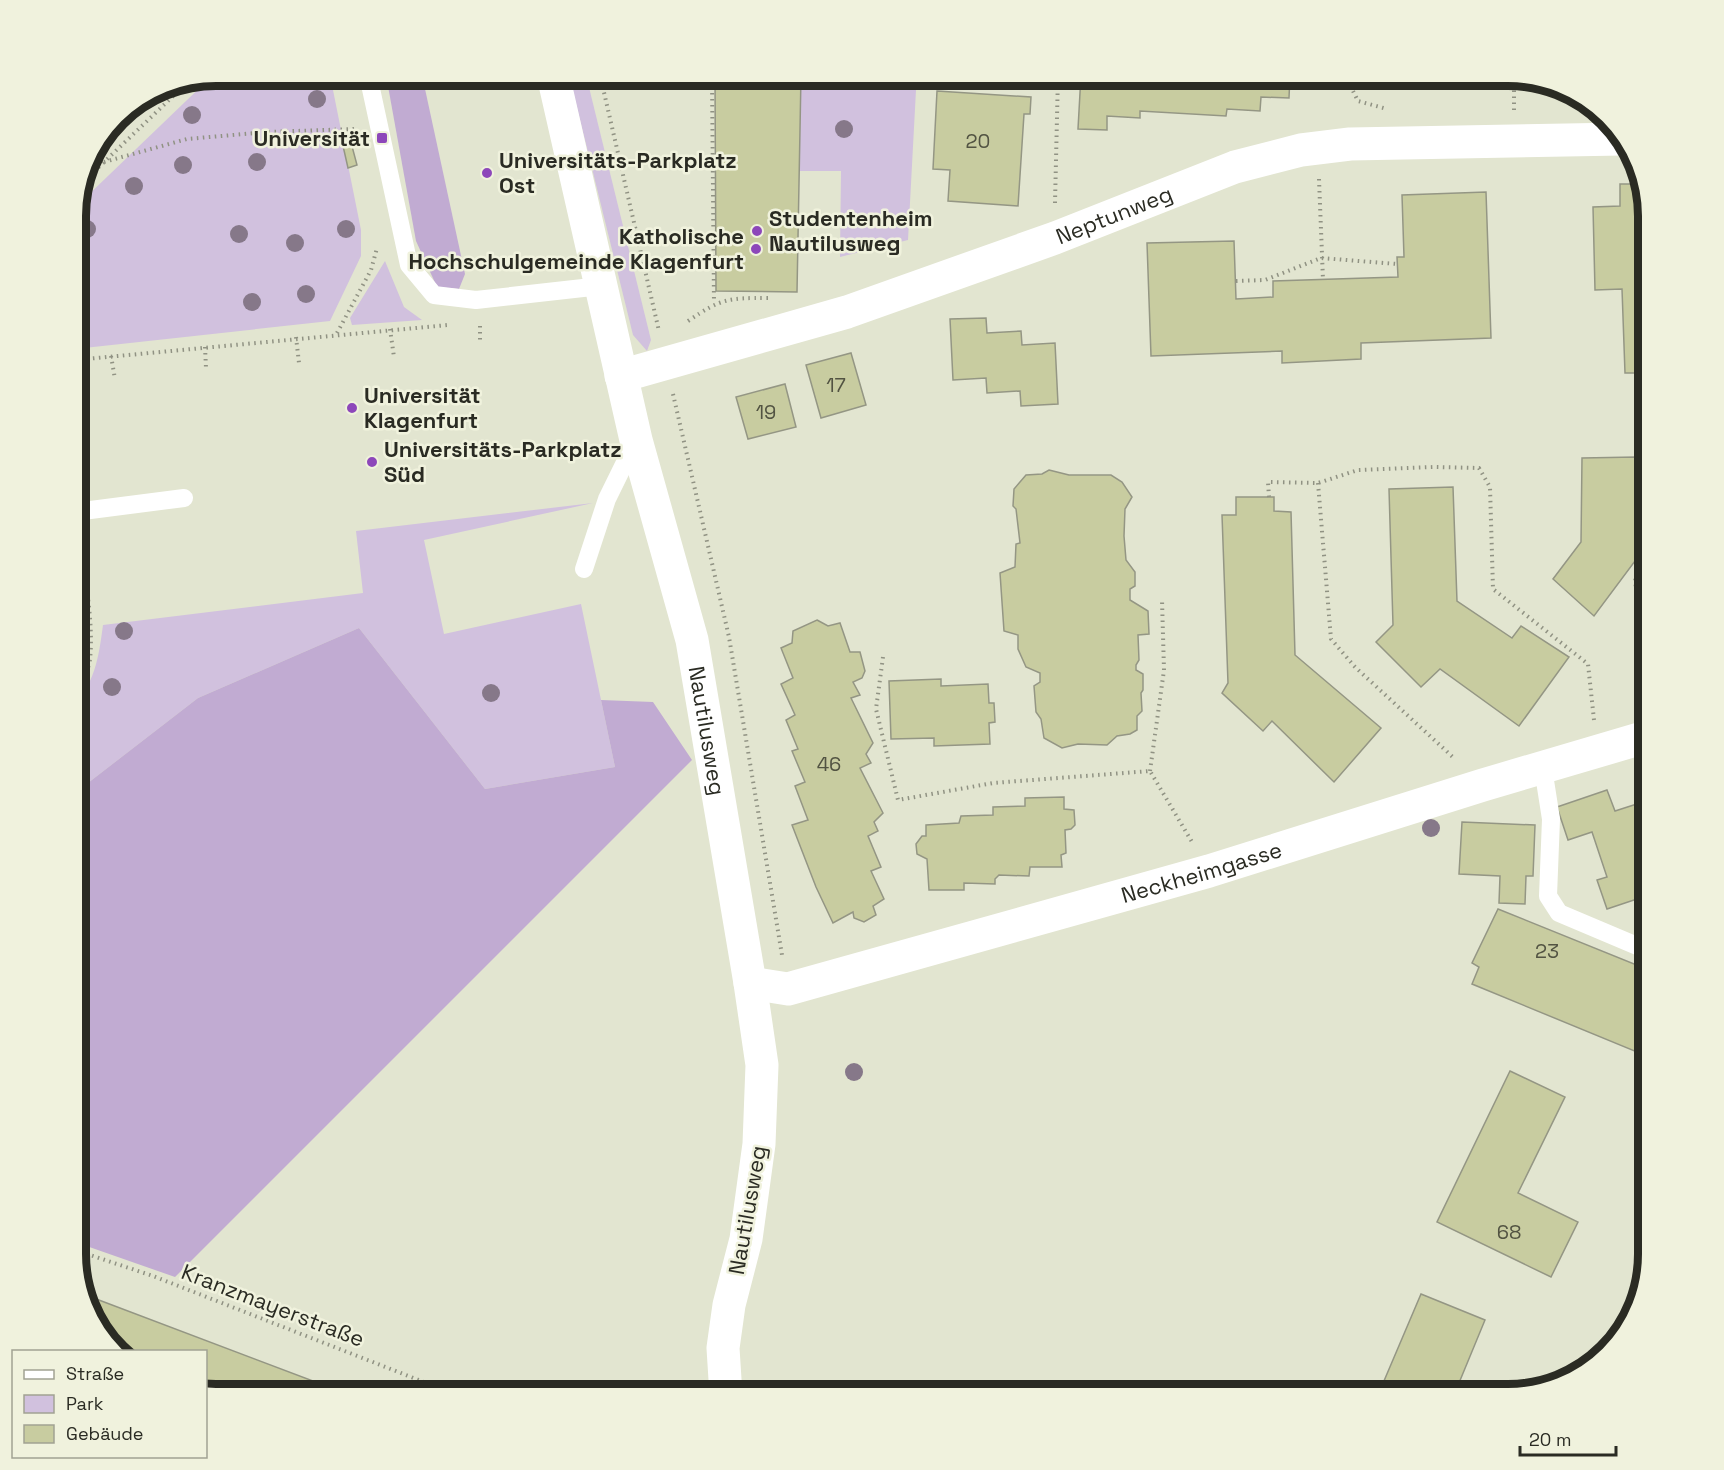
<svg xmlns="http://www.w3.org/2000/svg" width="1724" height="1470" viewBox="0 0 1724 1470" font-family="'Space Grotesk',sans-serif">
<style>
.green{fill:#d1c1de}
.forest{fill:#c1abd2}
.building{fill:#c8cca0;stroke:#949684;stroke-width:1.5}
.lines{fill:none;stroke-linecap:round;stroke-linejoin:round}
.path{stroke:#909283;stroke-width:4;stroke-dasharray:1.5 4.5;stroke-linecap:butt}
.lane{stroke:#fff;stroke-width:18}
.street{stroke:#fff;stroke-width:33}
.tree{fill:#867889}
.poi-dot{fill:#8d47ba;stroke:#f0f2dd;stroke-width:2}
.labels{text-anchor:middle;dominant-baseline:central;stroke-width:5;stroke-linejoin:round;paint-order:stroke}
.number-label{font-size:20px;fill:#525342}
.poi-label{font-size:22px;font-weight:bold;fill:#2a2b23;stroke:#f0f2dd;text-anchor:start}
.street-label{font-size:22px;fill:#2a2b23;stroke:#f0f2dd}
.rim{fill:none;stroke:#2a2b23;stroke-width:8}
</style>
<rect width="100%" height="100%" fill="#e2e5d0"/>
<g class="green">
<path d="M 330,75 L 361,230 L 361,256 L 330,321 L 75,349 L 75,212 L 83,200 L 212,76 Z"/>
<path d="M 569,75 L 586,75 L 651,340 L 647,351 L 633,335 Z"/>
<path d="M 801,75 L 914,75 L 916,90 L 908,240 L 840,257 L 841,171 L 799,171 Z"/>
<path d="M 385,261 L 404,307 L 422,320 L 352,325 L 350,318 Z"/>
<path d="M 593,503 L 424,540 L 444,634 L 581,604 L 615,767 L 485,789 L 359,628 L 198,698 L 75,793 L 75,698 C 96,687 100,646 103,625 L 363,593 L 356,531 Z"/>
<path d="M 75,563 L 83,651 L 75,663 Z"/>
</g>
<g class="forest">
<path d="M 386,75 L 422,75 L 465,274 L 459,289 L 437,287 L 416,241 Z"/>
<path d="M 359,628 L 485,789 L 615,767 L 601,700 L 653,702 L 692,760 L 175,1277 L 75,1242 L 75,793 L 198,698 Z"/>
</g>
<g class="building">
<path d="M 715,75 L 801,75 L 797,292 L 716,291 Z"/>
<path d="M 1081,75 L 1290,75 L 1289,98 L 1261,97 L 1260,111 L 1227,109 L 1226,116 L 1140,111 L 1140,118 L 1107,116 L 1107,130 L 1078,129 Z"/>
<path d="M 1380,75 L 1477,75 L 1477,87 L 1447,87 L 1447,75 Z"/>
<path d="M 937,91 L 1031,97 L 1030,114 L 1024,114 L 1018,206 L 948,201 L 950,170 L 933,169 Z"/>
<path d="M 349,135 L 357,165 L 348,168 L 341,137 Z"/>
<path d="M 1620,184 L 1643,184 L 1649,215 L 1649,373 L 1625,373 L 1622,289 L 1595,290 L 1593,207 L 1620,206 Z"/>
<path d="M 1486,192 L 1491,338 L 1361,343 L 1361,359 L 1282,363 L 1282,351 L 1151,356 L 1147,243 L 1234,241 L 1236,299 L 1273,297 L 1273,281 L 1398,277 L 1397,257 L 1404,257 L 1402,195 Z"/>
<path d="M 986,318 L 987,333 L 1021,331 L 1022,345 L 1055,343 L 1058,404 L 1021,406 L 1020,391 L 987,393 L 986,378 L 953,380 L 950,319 Z"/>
<path d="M 851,353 L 866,405 L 821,418 L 806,365 Z"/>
<path d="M 785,384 L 796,427 L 748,439 L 736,397 Z"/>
<path d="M 1636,457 L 1638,557 L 1594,616 L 1553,579 L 1581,542 L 1582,458 Z"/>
<path d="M 1049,470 L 1069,475 L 1111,475 L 1122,482 L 1132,497 L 1125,509 L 1124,536 L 1126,560 L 1135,572 L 1135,586 L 1130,589 L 1130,600 L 1148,611 L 1149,634 L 1138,635 L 1139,660 L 1136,665 L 1136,670 L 1143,674 L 1143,690 L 1141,693 L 1142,711 L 1137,716 L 1137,730 L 1130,734 L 1117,736 L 1107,745 L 1078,744 L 1062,748 L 1044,738 L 1041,719 L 1036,712 L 1034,686 L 1040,682 L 1040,673 L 1026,667 L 1018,649 L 1018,635 L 1004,631 L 1000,573 L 1015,567 L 1016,544 L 1020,543 L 1016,509 L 1013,506 L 1014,489 L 1026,475 L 1042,474 Z"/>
<path d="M 1453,487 L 1457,601 L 1512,638 L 1521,626 L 1569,657 L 1519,726 L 1440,669 L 1421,687 L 1376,642 L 1393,625 L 1389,489 Z"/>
<path d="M 1236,497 L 1274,497 L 1274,511 L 1291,512 L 1295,655 L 1381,728 L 1334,782 L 1272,721 L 1263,731 L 1222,693 L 1228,683 L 1222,515 L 1236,515 Z"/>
<path d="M 1649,578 L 1649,599 L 1637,588 Z"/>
<path d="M 817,620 L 828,626 L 840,623 L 850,652 L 860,652 L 865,671 L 862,678 L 853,682 L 860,695 L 851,698 L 873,743 L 866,754 L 871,763 L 860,768 L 883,813 L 874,822 L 878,831 L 868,836 L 881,867 L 871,871 L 884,899 L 873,906 L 876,915 L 864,922 L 854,918 L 853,912 L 833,923 L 816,887 L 792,825 L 808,820 L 795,786 L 805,782 L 792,751 L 798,749 L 786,720 L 795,715 L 781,684 L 793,678 L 781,648 L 792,643 L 793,631 Z"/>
<path d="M 941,679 L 941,686 L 988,684 L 989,703 L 994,703 L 995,722 L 989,723 L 990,744 L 934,746 L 934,738 L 891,739 L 889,681 Z"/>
<path d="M 1607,790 L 1615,811 L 1649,800 L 1649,895 L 1607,909 L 1597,880 L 1607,877 L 1592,832 L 1568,840 L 1557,807 Z"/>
<path d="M 1064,797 L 1064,809 L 1074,810 L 1075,825 L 1071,829 L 1065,830 L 1066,853 L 1061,855 L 1062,867 L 1030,867 L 1029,876 L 999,875 L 995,879 L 995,884 L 964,883 L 964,890 L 929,890 L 927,859 L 917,854 L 916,844 L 922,836 L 926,836 L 926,825 L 959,823 L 961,816 L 993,815 L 993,807 L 1025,806 L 1025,798 Z"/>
<path d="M 1462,822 L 1535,825 L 1533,876 L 1526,876 L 1525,904 L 1499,903 L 1500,876 L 1459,874 Z"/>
<path d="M 1498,909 L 1649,970 L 1649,1057 L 1472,984 L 1479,967 L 1472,963 Z"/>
<path d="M 1510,1071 L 1565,1097 L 1518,1193 L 1578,1222 L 1551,1277 L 1437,1222 Z"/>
<path d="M 83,1294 L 350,1395 L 215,1395 L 206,1393 L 206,1352 L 116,1352 L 89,1316 Z"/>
<path d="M 1421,1294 L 1485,1320 L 1454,1395 L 1378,1395 Z"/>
</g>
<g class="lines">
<g class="path">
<path d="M 600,75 L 659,331"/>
<path d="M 712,75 L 714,303"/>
<path d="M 1345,75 L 1358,101 L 1387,109"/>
<path d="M 1514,110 L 1514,76"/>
<path d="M 104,162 L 187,139 L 267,132 L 354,129"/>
<path d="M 86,168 L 87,177"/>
<path d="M 1319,179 L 1323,280"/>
<path d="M 81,184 L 190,80"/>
<path d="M 1055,203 L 1058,75"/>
<path d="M 1236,281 L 1265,280 L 1321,258 L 1397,264"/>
<path d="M 688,321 C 722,298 728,298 768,298"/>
<path d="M 480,326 L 480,344"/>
<path d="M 390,329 L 394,357"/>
<path d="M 337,333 L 371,270 L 377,248"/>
<path d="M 296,337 L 299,363"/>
<path d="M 205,347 L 206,368"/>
<path d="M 111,356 L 115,379"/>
<path d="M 75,360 L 448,325"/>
<path d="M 673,394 L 729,637 L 782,955"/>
<path d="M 1318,483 L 1331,639 L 1355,667 L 1455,759"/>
<path d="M 1269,497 L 1268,482 L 1318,483 L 1358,470 L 1434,467 L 1479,468 L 1490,487 L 1493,589 L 1588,664 L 1594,720"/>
<path d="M 883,657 L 876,709 L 898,800 L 993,783 L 1150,771 L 1192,842"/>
<path d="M 75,687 C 82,679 89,670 90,659 C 94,622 84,574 80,537"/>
<path d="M 1643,706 L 1635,575 L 1649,559"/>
<path d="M 1150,771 L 1164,670 L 1162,600"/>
<path d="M 75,1250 L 153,1276 L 457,1395"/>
</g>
<g class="lane">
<path d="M 368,75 L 409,265 L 434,295 L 476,300 L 601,286"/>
<path d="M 75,512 L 184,498"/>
<path d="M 584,569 L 607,499 L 635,442"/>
<path d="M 1543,768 L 1551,819 L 1548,896 L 1559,913 L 1649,951"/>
</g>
<g class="street">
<path id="s1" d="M 553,75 L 636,440 L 692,640 L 750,983 L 762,1065 L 759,1144 L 746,1239 L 729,1305 L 723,1348 L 726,1395"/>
<path id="s2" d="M 621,376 L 847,312 L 1055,238 L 1235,167 L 1301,150 L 1350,144 L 1622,139"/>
<path id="s3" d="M 750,983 L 788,989 L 1209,871 L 1483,785 L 1649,736"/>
</g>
</g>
<g class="tree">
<circle cx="317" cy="99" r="9"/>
<circle cx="192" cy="115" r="9"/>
<circle cx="844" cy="129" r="9"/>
<circle cx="257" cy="162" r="9"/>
<circle cx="183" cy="165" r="9"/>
<circle cx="134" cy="186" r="9"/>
<circle cx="87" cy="229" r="9"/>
<circle cx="346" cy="229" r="9"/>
<circle cx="239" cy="234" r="9"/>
<circle cx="295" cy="243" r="9"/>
<circle cx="306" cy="294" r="9"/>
<circle cx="252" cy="302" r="9"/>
<circle cx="124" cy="631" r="9"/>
<circle cx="112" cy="687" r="9"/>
<circle cx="491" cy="693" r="9"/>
<circle cx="1431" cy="828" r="9"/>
<circle cx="854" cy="1072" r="9"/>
</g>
<g class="poi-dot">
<rect x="376" y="132" width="12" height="12" rx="3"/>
<circle cx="487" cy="173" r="6"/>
<circle cx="757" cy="231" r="6"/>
<circle cx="756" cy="249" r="6"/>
<circle cx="352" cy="408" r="6"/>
<circle cx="372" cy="462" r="6"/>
</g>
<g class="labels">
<g class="number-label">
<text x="978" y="141">20</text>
<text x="836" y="385">17</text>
<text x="766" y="412">19</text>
<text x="829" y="764">46</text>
<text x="1547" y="951">23</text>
<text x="1509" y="1232">68</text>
</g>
<g class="poi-label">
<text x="370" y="138" text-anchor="end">Universität</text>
<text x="499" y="160">Universitäts-Parkplatz<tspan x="499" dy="25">Ost</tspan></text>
<text x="769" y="218">Studentenheim<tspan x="769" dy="25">Nautilusweg</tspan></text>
<text x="744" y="236" text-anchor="end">Katholische<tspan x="744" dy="25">Hochschulgemeinde Klagenfurt</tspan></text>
<text x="364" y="395">Universität<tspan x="364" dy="25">Klagenfurt</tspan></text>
<text x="384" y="449">Universitäts-Parkplatz<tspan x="384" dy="25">Süd</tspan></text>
</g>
<g class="street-label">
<text stroke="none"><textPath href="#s2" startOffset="519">Neptunweg</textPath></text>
<text stroke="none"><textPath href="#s1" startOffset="674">Nautilusweg</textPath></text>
<text stroke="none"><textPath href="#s3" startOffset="468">Neckheimgasse</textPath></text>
<text transform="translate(747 1210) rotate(-80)">Nautilusweg</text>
<text transform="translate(273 1305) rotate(21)">Kranzmayerstraße</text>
</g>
</g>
<path d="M0 0H1724V1470H0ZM216 86H1508A130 130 0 0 1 1638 216V1254A130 130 0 0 1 1508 1384H216A130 130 0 0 1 86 1254V216A130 130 0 0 1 216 86Z" fill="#f0f2dd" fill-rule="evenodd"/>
<path class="rim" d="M216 86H1508A130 130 0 0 1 1638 216V1254A130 130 0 0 1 1508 1384H216A130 130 0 0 1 86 1254V216A130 130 0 0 1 216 86Z"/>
<rect x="12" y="1350" width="195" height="108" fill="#f0f2dd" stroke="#a1a293" stroke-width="1.5"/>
<rect x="24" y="1370" width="30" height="9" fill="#ffffff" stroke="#a1a293" stroke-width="1.5"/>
<text x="66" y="1380" font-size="18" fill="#2a2b23">Straße</text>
<rect x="24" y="1395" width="30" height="18" fill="#d1c1de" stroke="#a1a293" stroke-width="1.5"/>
<text x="66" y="1410" font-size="18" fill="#2a2b23">Park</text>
<rect x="24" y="1425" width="30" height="18" fill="#c8cca0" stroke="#a1a293" stroke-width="1.5"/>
<text x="66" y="1440" font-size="18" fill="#2a2b23">Gebäude</text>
<path d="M1520 1446v9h96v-9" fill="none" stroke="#2a2b23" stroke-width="3"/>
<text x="1529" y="1446" font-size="18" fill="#2a2b23" stroke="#f0f2dd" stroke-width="4.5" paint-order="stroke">20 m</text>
</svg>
